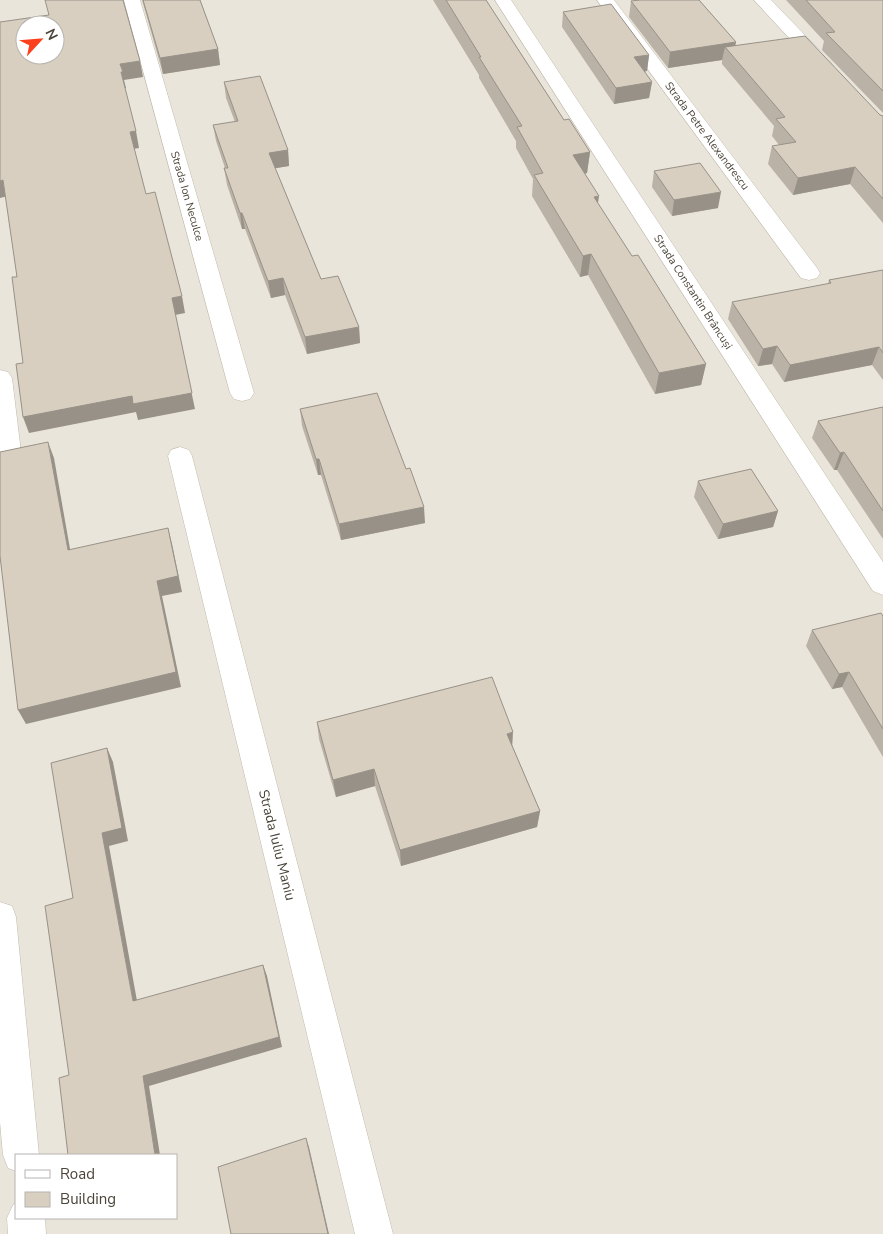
<svg xmlns="http://www.w3.org/2000/svg" width="883" height="1234" viewBox="0 0 883 1234" font-family="'Nunito Sans',sans-serif">
<style>
.residential{fill:#eae5da;fill-rule:evenodd}
.lines{fill:none;stroke-linecap:round;stroke-linejoin:round}
.minor-casing{stroke:#c2bbae;stroke-width:1}
.minor{fill:#fff;fill-rule:evenodd}
.wall{fill:#bab2a6}
.shaded-wall{fill:#979187}
.building{fill:#d8cfc1;stroke:#979187;fill-rule:evenodd}
.labels{text-anchor:middle;dominant-baseline:central;stroke-width:4;stroke-linejoin:round;paint-order:stroke}
.far-street-label{font-size:11px;fill:#4b4439;stroke:#fff}
.street-label{font-size:14px;fill:#4b4439;stroke:#fff}
</style>
<rect width="100%" height="100%" fill="#f6f3ec"/>
<path class="residential" d="M 0,0 L 883,0 L 883,1234 L 0,1234 ZM 25,25 L 55,25 L 55,55 L 25,55 ZM 16,1155 L 176,1155 L 176,1218 L 16,1218 Z"/>
<g class="lines">
<g class="minor-casing">
<g id="minor">
<path d="M 124,0 L 140,0 L 254,393 L 250,399 L 242,401 L 234,399 L 230,393 Z"/>
<path d="M 495,0 L 511,0 L 883,562 L 883,595 L 873,591 Z"/>
<path d="M 597,0 L 614,0 L 817,268 L 820,273 L 817,278 L 809,280 L 801,278 Z"/>
<path d="M 754,0 L 771,0 L 829,60 L 832,64 L 829,68 L 823,69 L 817,68 Z"/>
<path d="M 0,370 L 8,372 L 12,378 L 21,452 L 18,458 L 9,461 L 0,458 Z"/>
<path d="M 180,447 L 189,450 L 192,456 L 393,1234 L 355,1234 L 168,456 L 171,450 Z"/>
<path d="M 0,902 L 12,906 L 16,917 L 39,1155 L 16,1155 L 16,1171 L 8,1168 L 3,1155 L 0,1122 Z"/>
<path d="M 16,1203 L 16,1218 L 45,1218 L 46,1234 L 8,1234 L 7,1218 L 13,1205 Z"/>
</g>
</g>
<use href="#minor" class="minor"/>
</g>
<g class="wall">
<path d="M 142,0 L 200,0 L 218,49 L 220,65 L 163,74 Z"/>
<path d="M 433,0 L 486,0 L 564,120 L 590,152 L 587,173 L 585,174 L 598,204 L 632,256 L 706,364 L 701,385 L 655,394 L 588,275 L 580,277 L 532,196 L 533,179 L 516,148 L 516,141 L 479,78 L 479,75 Z"/>
<path d="M 636,0 L 699,0 L 736,42 L 735,45 L 883,116 L 883,223 L 850,184 L 793,195 L 768,164 L 772,146 L 779,145 L 772,136 L 774,126 L 722,64 L 722,60 L 668,68 L 629,17 L 631,1 L 636,1 Z"/>
<path d="M 786,0 L 883,0 L 883,113 L 822,50 L 824,41 Z"/>
<path d="M 563,12 L 649,55 L 647,71 L 644,72 L 652,82 L 649,98 L 614,104 L 562,27 Z"/>
<path d="M 224,82 L 288,150 L 289,166 L 275,168 L 321,279 L 359,327 L 360,343 L 307,354 L 285,295 L 271,298 L 245,229 L 242,229 L 227,185 L 224,168 L 225,168 L 216,141 L 213,125 L 235,122 L 226,98 Z"/>
<path d="M 654,171 L 718,208 L 672,216 L 652,187 Z"/>
<path d="M 883,270 L 883,380 L 872,365 L 784,382 L 772,364 L 758,366 L 728,319 L 732,302 L 828,284 L 829,280 Z"/>
<path d="M 883,407 L 883,539 L 837,470 L 834,470 L 812,438 L 818,421 Z"/>
<path d="M 300,409 L 406,469 L 425,523 L 341,540 L 321,475 L 318,475 L 302,426 Z"/>
<path d="M 698,481 L 778,511 L 773,527 L 718,539 L 694,497 Z"/>
<path d="M 883,616 L 883,757 L 842,687 L 832,689 L 806,646 L 812,630 Z"/>
<path d="M 317,722 L 512,745 L 540,811 L 537,827 L 401,866 L 375,786 L 336,797 L 319,739 Z"/>
</g>
<g class="shaded-wall">
<path d="M 736,42 L 733,56 L 725,47 L 722,60 L 668,68 L 670,52 Z"/>
<path d="M 218,49 L 220,65 L 163,74 L 160,58 Z"/>
<path d="M 649,55 L 647,71 L 632,74 L 634,57 Z"/>
<path d="M 140,61 L 143,77 L 124,80 L 126,88 L 124,88 L 121,72 L 120,64 Z"/>
<path d="M 652,82 L 649,98 L 614,104 L 616,88 Z"/>
<path d="M 136,131 L 139,148 L 133,149 L 130,132 Z"/>
<path d="M 288,150 L 289,166 L 271,169 L 269,153 Z"/>
<path d="M 590,152 L 587,173 L 571,176 L 573,155 Z"/>
<path d="M 855,167 L 850,184 L 793,195 L 798,178 Z"/>
<path d="M 3,180 L 8,196 L 0,198 L 0,181 Z"/>
<path d="M 721,192 L 718,208 L 672,216 L 674,200 Z"/>
<path d="M 599,196 L 596,217 L 594,197 Z"/>
<path d="M 240,213 L 242,213 L 245,229 L 242,229 Z"/>
<path d="M 591,254 L 588,275 L 580,277 L 583,256 Z"/>
<path d="M 283,278 L 285,295 L 271,298 L 268,281 Z"/>
<path d="M 182,296 L 185,313 L 175,315 L 195,409 L 138,420 L 136,412 L 29,433 L 23,417 L 172,298 Z"/>
<path d="M 359,327 L 360,343 L 307,354 L 305,337 Z"/>
<path d="M 777,346 L 772,364 L 758,366 L 763,349 Z"/>
<path d="M 879,347 L 872,365 L 784,382 L 790,365 Z"/>
<path d="M 706,364 L 701,385 L 655,394 L 659,373 Z"/>
<path d="M 48,442 L 54,458 L 73,566 L 68,550 Z"/>
<path d="M 844,452 L 837,470 L 834,470 L 840,453 Z"/>
<path d="M 316,459 L 319,459 L 321,475 L 318,475 Z"/>
<path d="M 424,507 L 425,523 L 341,540 L 339,524 Z"/>
<path d="M 778,511 L 773,527 L 718,539 L 723,524 Z"/>
<path d="M 168,528 L 172,544 L 182,592 L 162,596 L 181,687 L 26,724 L 18,710 L 157,581 Z"/>
<path d="M 849,672 L 842,687 L 832,689 L 839,674 Z"/>
<path d="M 513,732 L 512,750 L 507,734 Z"/>
<path d="M 107,748 L 113,762 L 128,841 L 109,846 L 139,1012 L 133,1001 L 102,833 Z"/>
<path d="M 374,769 L 375,786 L 336,797 L 333,780 Z"/>
<path d="M 540,811 L 537,827 L 401,866 L 400,850 Z"/>
<path d="M 263,965 L 267,976 L 282,1047 L 149,1086 L 160,1155 L 155,1155 L 143,1076 Z"/>
<path d="M 306,1138 L 309,1147 L 329,1234 L 328,1234 Z"/>
</g>
<g class="building">
<path d="M 45,0 L 123,0 L 140,61 L 120,64 L 123,72 L 121,72 L 136,131 L 130,132 L 146,194 L 155,192 L 182,296 L 172,298 L 192,393 L 133,404 L 132,396 L 23,417 L 16,364 L 23,363 L 12,277 L 17,277 L 3,180 L 0,181 L 0,22 L 49,15 ZM 25,25 L 55,25 L 55,55 L 25,55 Z"/>
<path d="M 143,0 L 200,0 L 218,49 L 160,58 Z"/>
<path d="M 446,0 L 486,0 L 564,120 L 569,119 L 590,152 L 573,155 L 599,196 L 594,197 L 632,256 L 638,255 L 706,364 L 659,373 L 591,254 L 583,256 L 534,175 L 543,173 L 517,127 L 522,126 L 479,57 L 481,57 Z"/>
<path d="M 640,0 L 699,0 L 736,42 L 670,52 L 631,1 Z"/>
<path d="M 806,0 L 883,0 L 883,91 L 826,33 L 835,32 Z"/>
<path d="M 611,4 L 649,55 L 634,57 L 652,82 L 616,88 L 563,12 Z"/>
<path d="M 805,36 L 880,115 L 883,116 L 883,199 L 855,167 L 798,178 L 772,146 L 796,142 L 776,119 L 785,117 L 725,47 Z"/>
<path d="M 260,76 L 288,150 L 269,153 L 321,279 L 338,276 L 359,327 L 305,337 L 283,278 L 268,281 L 242,213 L 240,213 L 224,168 L 228,168 L 213,125 L 238,121 L 224,82 Z"/>
<path d="M 700,163 L 721,192 L 674,200 L 654,171 Z"/>
<path d="M 883,270 L 883,353 L 879,347 L 790,365 L 777,346 L 763,349 L 732,302 L 831,283 L 829,280 Z"/>
<path d="M 377,393 L 406,469 L 410,468 L 424,507 L 339,524 L 319,459 L 316,459 L 300,409 Z"/>
<path d="M 883,407 L 883,511 L 844,452 L 840,453 L 818,421 Z"/>
<path d="M 48,442 L 68,550 L 168,528 L 178,576 L 157,581 L 176,672 L 18,710 L 0,556 L 0,452 Z"/>
<path d="M 751,469 L 778,511 L 723,524 L 698,481 Z"/>
<path d="M 881,613 L 883,616 L 883,729 L 849,672 L 839,674 L 812,630 Z"/>
<path d="M 492,677 L 513,732 L 507,734 L 540,811 L 400,850 L 374,769 L 333,780 L 317,722 Z"/>
<path d="M 107,748 L 122,828 L 102,833 L 133,1001 L 263,965 L 279,1037 L 143,1076 L 155,1155 L 68,1155 L 59,1078 L 69,1075 L 45,906 L 73,898 L 51,763 Z"/>
<path d="M 306,1138 L 328,1234 L 231,1234 L 218,1167 Z"/>
</g>
<g class="labels">
<g class="far-street-label">
<text transform="translate(707 136) rotate(53)">Strada Petre Alexandrescu</text>
<text transform="translate(187 196) rotate(74)">Strada Ion Neculce</text>
<text transform="translate(693 292) rotate(57)">Strada Constantin Brâncuși</text>
</g>
<g class="street-label">
<text transform="translate(277 845) rotate(76)">Strada Iuliu Maniu</text>
</g>
</g>
<rect x="15" y="1154" width="162" height="65" fill="#ffffff" stroke="#b7b4b0"/>
<rect x="25" y="1170" width="25" height="8" fill="#ffffff" stroke="#b7b4b0"/>
<text x="60" y="1179" font-size="15" fill="#4b4439">Road</text>
<rect x="25" y="1192" width="25" height="15" fill="#d8cfc1" stroke="#b7b4b0"/>
<text x="60" y="1204" font-size="15" fill="#4b4439">Building</text>
<g transform="translate(40 40) rotate(64)"><circle r="24" fill="#ffffff" stroke="#b7b4b0"/>
<path d="M0-4L9 19L0 12L-9 19Z" fill="#fc3f1d"/>
<text y="-8" font-size="14" font-weight="bold" text-anchor="middle" fill="#4b4439">N</text>
</g>
</svg>
